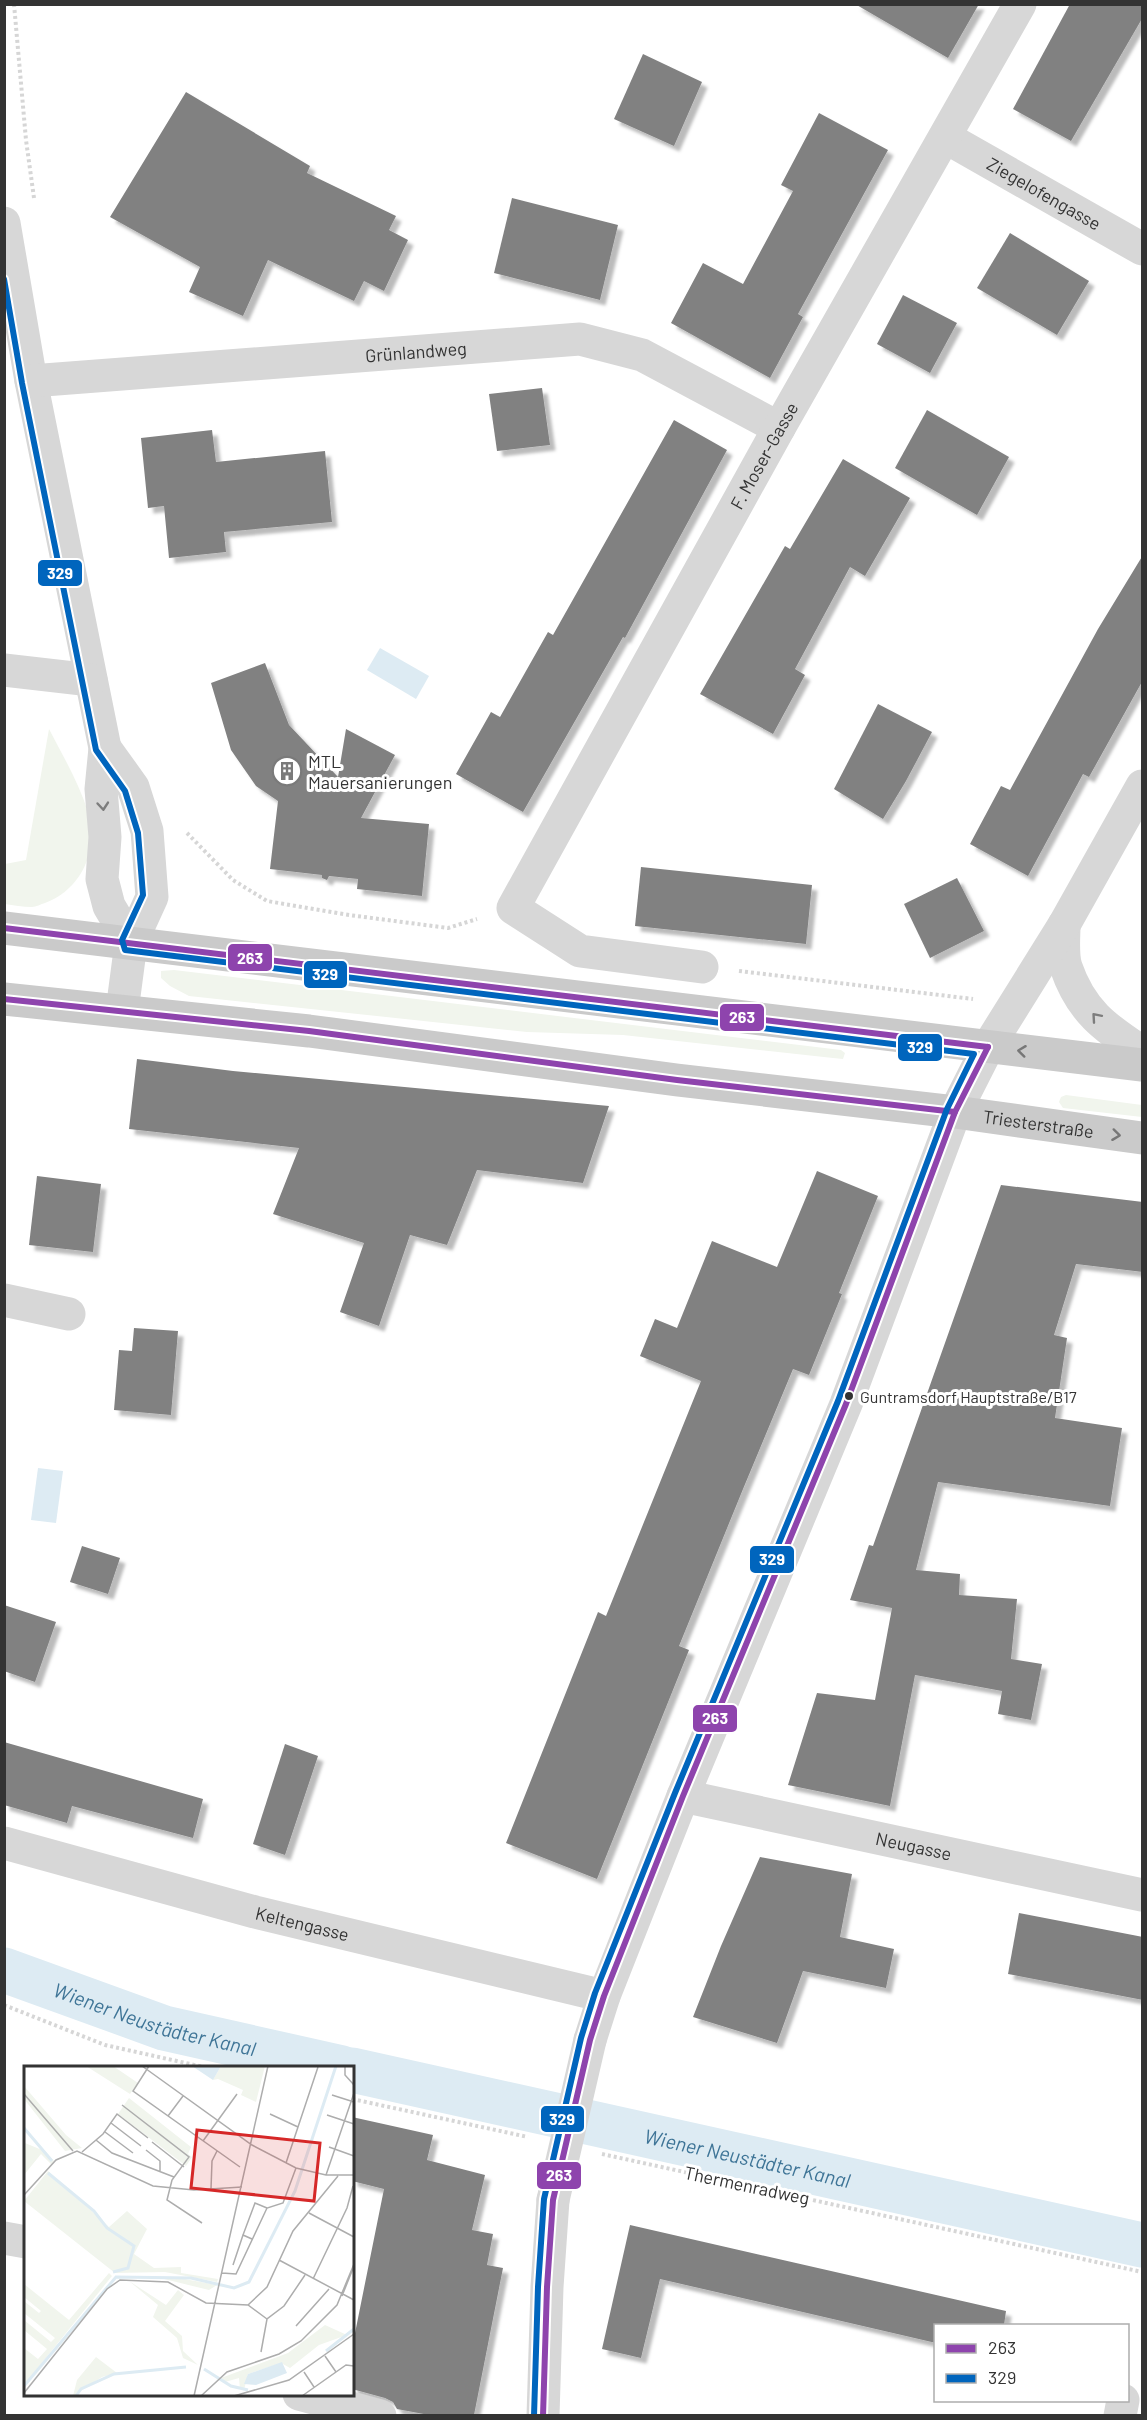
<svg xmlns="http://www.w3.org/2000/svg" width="1147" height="2420" viewBox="0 0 1147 2420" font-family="Barlow,sans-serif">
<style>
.green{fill:#f1f5ed}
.water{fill:#ddebf3}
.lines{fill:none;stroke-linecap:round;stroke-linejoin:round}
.canal{stroke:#ddebf3;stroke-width:45}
.building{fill:#818181;filter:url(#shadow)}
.path{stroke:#d6d6d6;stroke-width:4;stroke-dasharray:3 3;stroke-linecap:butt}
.minor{stroke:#d7d7d7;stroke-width:33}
.major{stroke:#cacaca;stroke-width:33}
.minor-bridge{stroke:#d7d7d7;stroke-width:33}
.bus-1-casing{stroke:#fff;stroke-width:10}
.bus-2-casing{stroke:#fff;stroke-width:10}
.bus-1{stroke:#8e44ad;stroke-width:6}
.bus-2{stroke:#0065bd;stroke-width:6}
.oneway{stroke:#7d7d7d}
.oneway2{stroke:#777}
.bus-dot{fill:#333;stroke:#fff;stroke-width:2}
.labels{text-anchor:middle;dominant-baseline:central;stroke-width:6;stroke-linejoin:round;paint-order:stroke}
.bus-label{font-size:16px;fill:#333;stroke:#fff;text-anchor:start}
.street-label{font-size:18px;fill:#333;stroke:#fff}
.poi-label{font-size:18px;fill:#333;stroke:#fff;text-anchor:start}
.water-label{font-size:20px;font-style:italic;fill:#3f7597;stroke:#fff}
.inset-river{fill:none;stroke:#ddebf3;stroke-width:3}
.inset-road{fill:none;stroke:#adadad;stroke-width:1.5}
.view{fill:#d62828;fill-opacity:0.15;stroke:#d62828;stroke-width:3}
.inset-edge{fill:none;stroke:#333;stroke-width:3}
.line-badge{stroke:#fff;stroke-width:2}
.badge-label{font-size:16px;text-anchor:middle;font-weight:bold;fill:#fff}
</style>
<defs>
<filter id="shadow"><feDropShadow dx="5.5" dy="5.5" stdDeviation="1.5" flood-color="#0004"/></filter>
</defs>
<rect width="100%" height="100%" fill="#fff"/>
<g class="green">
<path d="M 49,729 C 63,756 79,783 88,812 C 99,850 82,889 45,903 C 41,904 36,907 32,907 C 23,907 13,905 5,904 L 5,864 L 26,860 Z"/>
<path d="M 174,970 L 841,1050 L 845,1053 L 843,1059 L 833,1058 L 623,1035 L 527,1032 L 189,996 L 170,986 L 161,978 L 161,971 Z"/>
<path d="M 1066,1095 L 1142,1105 L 1142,1117 L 1063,1108 L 1059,1102 L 1061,1097 Z"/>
</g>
<g class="water">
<path d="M 380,648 L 429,676 L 416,699 L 367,670 Z"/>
<path d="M 38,1468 L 63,1471 L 56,1523 L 31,1520 Z"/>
</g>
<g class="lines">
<g class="canal">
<path id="s1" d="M 4,1970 L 164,2028 L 342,2068"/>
<path id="s2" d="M 352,2070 L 1142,2245"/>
</g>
</g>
<g class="building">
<path d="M 855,4 L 979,4 L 948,58 Z"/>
<path d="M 1070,4 L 1143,4 L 1143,17 L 1071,141 L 1013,109 Z"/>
<path d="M 643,54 L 702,82 L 674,146 L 614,119 Z"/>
<path d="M 186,92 L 310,166 L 307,173 L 396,216 L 389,230 L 408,240 L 384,291 L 364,281 L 354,301 L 268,260 L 243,316 L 189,292 L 200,267 L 110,217 Z"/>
<path d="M 819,113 L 888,150 L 798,314 L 803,317 L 770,378 L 671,323 L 703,263 L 743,284 L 793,191 L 781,185 Z"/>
<path d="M 512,198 L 618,225 L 600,300 L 494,273 Z"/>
<path d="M 1010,233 L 1089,281 L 1057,335 L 977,288 Z"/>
<path d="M 903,295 L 957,323 L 930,373 L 877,344 Z"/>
<path d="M 542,388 L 550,445 L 497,451 L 489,394 Z"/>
<path d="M 927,410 L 1009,457 L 977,515 L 895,468 Z"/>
<path d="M 674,420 L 727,450 L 625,638 L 623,637 L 523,812 L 456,774 L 491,712 L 500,717 L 548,632 L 553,635 Z"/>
<path d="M 212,430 L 216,462 L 325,451 L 332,522 L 224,532 L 226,552 L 169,558 L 164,506 L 148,508 L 141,438 Z"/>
<path d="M 843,459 L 910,498 L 865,576 L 850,567 L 795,669 L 805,675 L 773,734 L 700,694 L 785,546 L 790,549 Z"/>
<path d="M 1143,555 L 1143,680 L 1089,777 L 1083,774 L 1028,876 L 970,844 L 1001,786 L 1010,790 L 1098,629 Z"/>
<path d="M 265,663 L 289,725 L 338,777 L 346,729 L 395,755 L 361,818 L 429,824 L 422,896 L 357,889 L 358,879 L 329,876 L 327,880 L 322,878 L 322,875 L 270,869 L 278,801 L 256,786 L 231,750 L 211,683 Z"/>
<path d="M 878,704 L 932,732 L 906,781 L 883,819 L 834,789 Z"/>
<path d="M 641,867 L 812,885 L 806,944 L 635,926 Z"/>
<path d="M 957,878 L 984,931 L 930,958 L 904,904 Z"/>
<path d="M 137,1059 L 233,1071 L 609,1106 L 583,1183 L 477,1170 L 447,1245 L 410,1235 L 379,1326 L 340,1312 L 364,1243 L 273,1214 L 299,1148 L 129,1129 Z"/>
<path d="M 817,1171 L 878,1196 L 839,1293 L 842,1294 L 809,1375 L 793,1369 L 743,1489 L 679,1646 L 689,1650 L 597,1879 L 506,1843 L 598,1612 L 606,1616 L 701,1381 L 640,1356 L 655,1319 L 677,1328 L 712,1241 L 777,1267 Z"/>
<path d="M 37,1176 L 101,1184 L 93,1252 L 29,1245 Z"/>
<path d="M 1001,1185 L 1143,1202 L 1143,1272 L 1076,1264 L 1054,1335 L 1067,1338 L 1055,1418 L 1122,1428 L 1110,1506 L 938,1482 L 916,1570 L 960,1574 L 959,1595 L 1017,1599 L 1011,1659 L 1042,1664 L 1031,1720 L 998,1714 L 1002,1691 L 915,1675 L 890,1806 L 788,1785 L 817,1693 L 875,1700 L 892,1608 L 850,1600 L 869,1545 L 873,1546 Z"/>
<path d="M 134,1328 L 178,1331 L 171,1415 L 114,1410 L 119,1350 L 132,1351 Z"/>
<path d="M 82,1546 L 120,1558 L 108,1594 L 70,1582 Z"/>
<path d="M 4,1605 L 56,1622 L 35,1682 L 4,1671 Z"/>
<path d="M 4,1742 L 203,1799 L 193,1838 L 72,1806 L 67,1823 L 4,1805 Z"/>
<path d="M 285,1744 L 318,1756 L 285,1855 L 253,1844 Z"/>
<path d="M 760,1857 L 852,1874 L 840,1937 L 894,1949 L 886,1988 L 803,1971 L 777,2043 L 693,2017 L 721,1946 Z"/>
<path d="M 1019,1913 L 1143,1937 L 1143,2000 L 1008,1974 Z"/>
<path d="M 352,2117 L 433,2135 L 427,2160 L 485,2175 L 472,2230 L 493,2234 L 487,2265 L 503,2268 L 474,2415 L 429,2415 L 397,2409 L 393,2402 L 385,2398 L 352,2389 L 352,2348 L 384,2189 L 352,2181 Z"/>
<path d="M 630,2225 L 1006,2311 L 1004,2325 L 936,2325 L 936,2343 L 660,2279 L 641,2358 L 602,2349 Z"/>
</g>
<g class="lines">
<g class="path">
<path d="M 14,4 L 26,140 L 34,198"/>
<path d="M 187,833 L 233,880 L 267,901 L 349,915 L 448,928 L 477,919"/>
<path d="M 739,971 L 973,999"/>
<path d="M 4,2005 L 105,2045 L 208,2068"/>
<path d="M 352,2099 L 528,2137"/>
<path d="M 602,2154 L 1142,2272"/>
</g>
<g class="minor">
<path id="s3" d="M 945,137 L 1142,249"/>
<path d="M 4,223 L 31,381 L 105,748 L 101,789 L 105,837 L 102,879 L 109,906 L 131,943"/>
<path id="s4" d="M 31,381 L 580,339 L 642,355 L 779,428"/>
<path d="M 4,670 L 91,680"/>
<path d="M 105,748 L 133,787 L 147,831 L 152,897 L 131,943 L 122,1011"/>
<path d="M 1064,925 C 1064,938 1062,955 1066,967 C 1081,1011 1105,1028 1142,1052"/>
<path id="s5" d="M 702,967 L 580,951 L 513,908 L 779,428 L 1020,4"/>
<path d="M 4,1300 L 69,1314"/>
<path id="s6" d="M 683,1796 L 1142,1895"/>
<path id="s7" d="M 4,1843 L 255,1912 L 604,1996"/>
<path d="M 590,2040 L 604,1996 L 683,1796 L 846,1404 L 955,1112 L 988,1047 L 1064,925 L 1142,786"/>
<path d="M 4,2238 L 26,2242"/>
<path d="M 299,2394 L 380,2416"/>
<path d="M 543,2416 L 547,2287 L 553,2200"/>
<path d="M 1120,2416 L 1123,2400"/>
</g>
<g class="major">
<path d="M 4,928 L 1142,1065"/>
<path id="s8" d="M 4,999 L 309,1031 L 677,1080 L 955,1112 L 1142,1138"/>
</g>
<path class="minor-bridge" d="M 553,2200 L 590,2040"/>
<g class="bus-1-casing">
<g id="bus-1">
<path d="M 4,928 L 988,1047"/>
<path d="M 4,999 L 309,1031 L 677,1080 L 955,1112"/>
<path d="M 543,2416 L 547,2287 L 553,2200 L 590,2040 L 604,1996 L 683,1796 L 846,1404 L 955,1112 L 988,1047"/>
</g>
</g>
<g class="bus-2-casing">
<path id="bus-2" d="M 4,279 L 22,383 L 96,750 L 125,791 L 138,833 L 143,895 L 122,940 L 125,950 L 974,1054 L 947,1109 L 838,1401 L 675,1793 L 595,1993 L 581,2038 L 544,2199 L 538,2287 L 534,2416"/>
</g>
<use href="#bus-1" class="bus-1"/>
<use href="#bus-2" class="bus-2"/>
</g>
<defs><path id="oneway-chevron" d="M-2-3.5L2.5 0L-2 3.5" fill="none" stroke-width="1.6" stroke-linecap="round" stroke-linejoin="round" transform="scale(1.5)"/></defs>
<g class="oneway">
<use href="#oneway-chevron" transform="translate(103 806) rotate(85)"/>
<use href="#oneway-chevron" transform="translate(1096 1017) rotate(-131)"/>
</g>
<g class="oneway2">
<use href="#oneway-chevron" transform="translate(1022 1051) rotate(-173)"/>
<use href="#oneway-chevron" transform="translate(1116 1135) rotate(7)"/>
</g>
<defs>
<g id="building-ring" transform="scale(1.5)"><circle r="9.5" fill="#fff" stroke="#7a7a7a" stroke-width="1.5"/><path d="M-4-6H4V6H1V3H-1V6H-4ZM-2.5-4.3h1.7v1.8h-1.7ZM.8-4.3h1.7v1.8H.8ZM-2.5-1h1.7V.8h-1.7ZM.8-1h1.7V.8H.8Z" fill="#7a7a7a"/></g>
</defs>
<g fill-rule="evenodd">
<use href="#building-ring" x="287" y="771"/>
</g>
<circle class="bus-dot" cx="849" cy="1396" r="5"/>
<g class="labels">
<g class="bus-label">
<text x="860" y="1396">Guntramsdorf Hauptstraße/B17</text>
</g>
<g class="street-label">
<text stroke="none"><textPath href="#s3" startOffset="114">Ziegelofengasse</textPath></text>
<text stroke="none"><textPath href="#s4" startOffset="386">Grünlandweg</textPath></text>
<text stroke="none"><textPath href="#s5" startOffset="720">F. Moser-Gasse</textPath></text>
<text stroke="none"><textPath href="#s8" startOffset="1042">Triesterstraße</textPath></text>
<text stroke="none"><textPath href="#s6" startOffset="236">Neugasse</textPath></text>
<text stroke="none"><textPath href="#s7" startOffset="309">Keltengasse</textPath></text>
<text transform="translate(747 2185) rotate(12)">Thermenradweg</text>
</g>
<g class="poi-label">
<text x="308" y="761">MTL<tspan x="308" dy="21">Mauersanierungen</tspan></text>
</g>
<g class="water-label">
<text stroke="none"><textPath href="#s1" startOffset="159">Wiener Neustädter Kanal</textPath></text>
<text stroke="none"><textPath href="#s2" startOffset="405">Wiener Neustädter Kanal</textPath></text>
</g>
</g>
<g transform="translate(24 2066)">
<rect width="330" height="330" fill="#fff"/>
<path d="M 62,0 L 89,0 L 114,17 L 106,28 ZM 197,0 L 241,0 L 232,36 L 217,29 L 219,24 L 194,13 L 189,14 ZM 0,20 L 42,69 L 58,82 L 41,85 L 0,33 ZM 105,32 L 167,81 L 164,88 L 168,91 L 162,100 L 94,48 ZM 0,61 L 30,95 L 27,98 L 17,88 L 0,109 L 1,77 L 18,84 ZM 24,105 L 85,161 L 103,145 L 123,163 L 110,188 L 130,202 L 157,201 L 157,207 L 194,213 L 193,216 L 141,206 L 91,207 L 0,135 ZM 85,207 L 88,210 L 0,319 L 0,282 L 14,293 L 23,283 L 0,264 L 0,254 L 27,276 L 31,272 L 0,247 L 0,235 L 15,247 L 17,245 L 0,231 L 0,218 L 45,254 ZM 136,212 L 155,212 L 193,219 L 185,224 ZM 105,215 L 142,239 L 154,224 L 160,229 L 141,255 L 158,270 L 159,285 L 174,299 L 159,292 L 153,272 L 129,251 L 134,239 ZM 301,259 L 323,269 L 295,279 L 266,302 L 257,297 L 224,308 L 220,324 L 216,323 L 215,312 L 201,316 L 197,312 L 264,287 ZM 72,291 L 93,307 L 78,311 L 49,330 L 53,314 Z" fill="#f1f5ed"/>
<path d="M 168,0 L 197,0 L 189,14 ZM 258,296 L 263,307 L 232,319 L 220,318 L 224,308 Z" fill="#ddebf3"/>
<path class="inset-river" d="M 0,62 L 28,95M 24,107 L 70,145 L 83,162 L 110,180 L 104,202 L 89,206M 302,285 L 330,263M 180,303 L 207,320 L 224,324M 0,320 L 92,211 L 167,212 L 210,222 L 225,216 L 271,125 L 312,0M 52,330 L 57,323 L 90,308 L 162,301"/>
<path class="inset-road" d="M 118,0 L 228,79 L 272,102 L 302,109 L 330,109M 125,0 L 109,25 L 216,101M 321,0 L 321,9 L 330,19M 0,28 L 49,85M 308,29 L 330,36M 98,39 L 165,91 L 148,114 L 143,134 L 178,157M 246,48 L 274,61M 303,49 L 330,58M 144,50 L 159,30M 87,57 L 117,80M 81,66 L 109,87M 72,74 L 88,87 L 150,111M 179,75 L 213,28M 128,76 L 160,101M 305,81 L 330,90M 122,84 L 136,95 L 136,106M 58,86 L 79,68 L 93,48 L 124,72M 262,97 L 294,1M 302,109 L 330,27M 187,123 L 188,95 L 193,85M 0,129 L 32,94 L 53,85 L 129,120 L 170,124 L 218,121M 285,147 L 330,171M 228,173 L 219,169 L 231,137 L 243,142M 255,194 L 330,234M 209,199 L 219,169M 198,207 L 212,208 L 243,142 L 259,137 L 272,102M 289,213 L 323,142 L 329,120M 318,230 L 330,200M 224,239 L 243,221 L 269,165 L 314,110M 272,260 L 305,223M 237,286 L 243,253 L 260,240 L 281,209M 301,290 L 312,306M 280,306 L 290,321M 0,327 L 83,223 L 96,214 L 144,216 L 182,237 L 224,239 L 243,253M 170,330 L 244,0M 177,330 L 203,306 L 255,288 L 277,275 L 313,239 L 330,198M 210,330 L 265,314 L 330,268M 278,330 L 322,299 L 330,300"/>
<path class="view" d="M 173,64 L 296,77 L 290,135 L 167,122 Z"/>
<rect width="330" height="330" class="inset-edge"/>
</g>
<g class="line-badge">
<rect x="37" y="559" width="46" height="28" rx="6" fill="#0065bd"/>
<rect x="227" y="943" width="46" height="29" rx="6" fill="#8e44ad"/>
<rect x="303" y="960" width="45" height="29" rx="6" fill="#0065bd"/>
<rect x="719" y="1003" width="46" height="29" rx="6" fill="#8e44ad"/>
<rect x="897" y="1033" width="46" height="29" rx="6" fill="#0065bd"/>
<rect x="749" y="1545" width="46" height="29" rx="6" fill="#0065bd"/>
<rect x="692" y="1704" width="46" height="29" rx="6" fill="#8e44ad"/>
<rect x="540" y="2105" width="45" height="28" rx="6" fill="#0065bd"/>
<rect x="536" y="2161" width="46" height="29" rx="6" fill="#8e44ad"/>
</g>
<g class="badge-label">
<text x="60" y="579">329</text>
<text x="250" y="964">263</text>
<text x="325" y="980">329</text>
<text x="742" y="1023">263</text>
<text x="920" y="1053">329</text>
<text x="772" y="1565">329</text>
<text x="715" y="1724">263</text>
<text x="562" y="2125">329</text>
<text x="559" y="2181">263</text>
</g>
<rect width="1147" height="2420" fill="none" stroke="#333333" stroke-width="12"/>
<rect x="934" y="2324" width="195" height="78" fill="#ffffff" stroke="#adadad" stroke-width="1.5"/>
<rect x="946" y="2344" width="30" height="9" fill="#8e44ad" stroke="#adadad" stroke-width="1.5"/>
<text x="988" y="2354" font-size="18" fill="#333333">263</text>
<rect x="946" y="2374" width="30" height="9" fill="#0065bd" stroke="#adadad" stroke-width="1.5"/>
<text x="988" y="2384" font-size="18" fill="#333333">329</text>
</svg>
